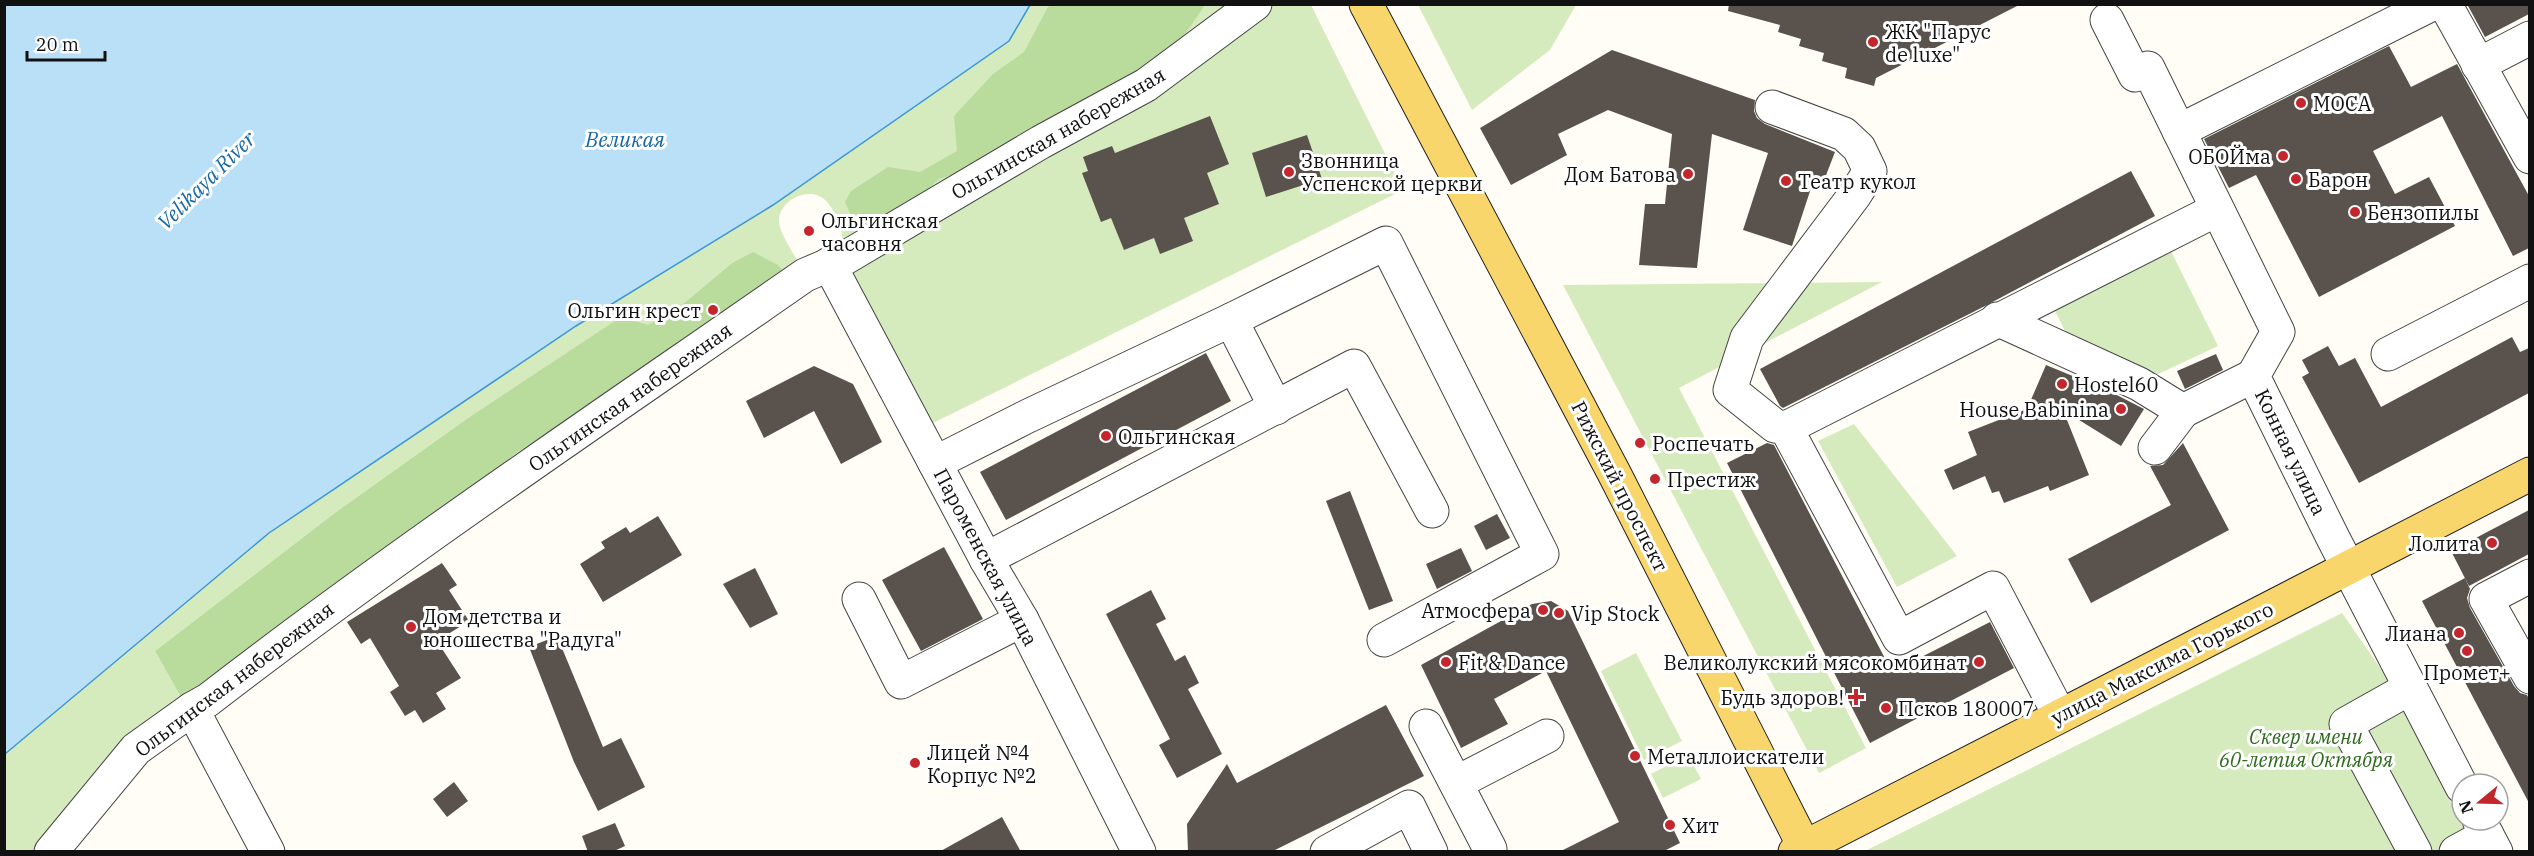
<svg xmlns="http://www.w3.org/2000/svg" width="2534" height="856" viewBox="0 0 2534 856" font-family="'IBM Plex Serif',serif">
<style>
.green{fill:#d5ebbd}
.forest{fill:#b9dc9c}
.water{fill:#b9e0f7;stroke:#3f96cf;stroke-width:1.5}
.building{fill:#5a524d}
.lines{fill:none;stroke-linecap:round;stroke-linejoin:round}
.minor-casing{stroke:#444;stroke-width:35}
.major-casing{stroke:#222;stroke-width:35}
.minor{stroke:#fff;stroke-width:33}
.major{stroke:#f9d66b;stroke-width:33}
.poi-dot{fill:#c4262e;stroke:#fff;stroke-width:2}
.labels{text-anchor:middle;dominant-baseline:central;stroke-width:6;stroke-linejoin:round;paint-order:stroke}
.poi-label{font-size:20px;fill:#111;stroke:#fff;text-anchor:start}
.street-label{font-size:20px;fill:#111;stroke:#fff}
.park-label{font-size:20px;font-style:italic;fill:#2f6b1f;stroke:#fff}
.water-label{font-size:21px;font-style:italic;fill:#1768a6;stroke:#fff}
</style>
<rect width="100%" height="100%" fill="#fffdf5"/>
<g class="green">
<path d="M 1030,5 L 1311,5 L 1403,190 L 929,425 L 845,259 C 843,238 841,218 827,202 C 812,184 778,199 779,222 C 780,235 796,256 801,268 L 788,276 L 732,263 L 684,303 L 648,326 L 621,318 L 468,418 L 336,512 L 155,651 L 182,699 L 126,741 L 55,821 L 50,840 L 38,851 L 5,852 L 5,754 L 269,533 L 576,326 L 773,205 L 1009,41 Z"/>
<path d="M 1418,5 L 1576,5 L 1550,50 L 1472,110 Z"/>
<path d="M 2167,243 L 2218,346 L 2156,375 L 2071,343 L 2050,301 Z"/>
<path d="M 1882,282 L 1679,388 L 1866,748 L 1819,773 L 1563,285 Z"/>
<path d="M 1854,424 L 1957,556 L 1897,587 L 1818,441 Z"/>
<path d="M 2342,613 L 2390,682 L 2475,851 L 1863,852 Z"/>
<path d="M 1636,653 L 1682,741 L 1644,760 L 1601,671 Z"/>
<path d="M 1688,755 L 1701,779 L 1663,798 L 1651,774 Z"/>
</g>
<g class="forest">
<path d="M 1054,4 L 1205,5 L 1175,49 L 982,165 L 939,179 L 911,205 L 865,229 L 855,225 L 845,202 L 851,191 L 888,167 L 920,172 L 957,151 L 954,116 L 993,74 L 1024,52 L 1048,7 Z"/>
<path d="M 753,252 L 778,265 L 788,276 L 518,452 L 299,623 L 182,699 L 155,651 L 336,512 L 468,418 L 621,317 L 648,325 L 684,303 L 732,263 Z"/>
</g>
<path class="water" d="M 5,4 L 1030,4 L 1030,5 L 1009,41 L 773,205 L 576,326 L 269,533 L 5,754 Z"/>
<g class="building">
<path d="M 1729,4 L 2021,4 L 1876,78 L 1874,86 L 1845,78 L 1847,68 L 1822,61 L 1824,53 L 1799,46 L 1801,39 L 1778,32 L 1780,25 L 1728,11 Z"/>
<path d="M 2467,4 L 2529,4 L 2529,14 L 2485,37 Z"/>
<path d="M 2389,46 L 2411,87 L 2457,64 L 2529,196 L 2529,248 L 2513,256 L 2442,116 L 2373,151 L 2395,194 L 2429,177 L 2455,226 L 2319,297 L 2256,175 L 2229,188 L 2204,139 Z"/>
<path d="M 1612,50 L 1755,100 L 1754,111 L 1757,118 L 1765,124 L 1835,152 L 1823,183 L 1814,179 L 1792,246 L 1743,230 L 1768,153 L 1712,134 L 1697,268 L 1639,265 L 1645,204 L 1665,204 L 1672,134 L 1608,110 L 1558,134 L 1567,155 L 1511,185 L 1480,128 Z"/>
<path d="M 1210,116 L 1229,164 L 1207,173 L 1219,204 L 1184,218 L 1193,241 L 1160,254 L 1154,238 L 1124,250 L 1111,218 L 1101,222 L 1082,173 L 1088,171 L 1083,157 L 1112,146 L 1115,153 Z"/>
<path d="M 1307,135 L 1322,179 L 1266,197 L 1252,153 Z"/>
<path d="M 2131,171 L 2155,216 L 1983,307 L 1783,408 L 1780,406 L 1760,369 Z"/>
<path d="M 2512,337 L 2520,352 L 2529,348 L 2529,393 L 2359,483 L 2302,377 L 2309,373 L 2302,360 L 2328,346 L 2339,366 L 2355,358 L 2381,407 Z"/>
<path d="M 1206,353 L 1231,401 L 1006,520 L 980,472 Z"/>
<path d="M 2216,354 L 2223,370 L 2185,389 L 2177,371 Z"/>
<path d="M 2046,365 L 2109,391 L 2144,409 L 2121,446 L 2063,410 L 2089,475 L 2050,491 L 2048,486 L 2004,503 L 1999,491 L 1992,493 L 1985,476 L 1953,490 L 1944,470 L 1977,455 L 1968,432 L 2027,409 Z"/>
<path d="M 814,366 L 853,384 L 882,442 L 841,464 L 814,411 L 764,438 L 746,401 Z"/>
<path d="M 1767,443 L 1774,445 L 1892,672 L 1990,622 L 2014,668 L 1870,743 L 1727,463 Z"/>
<path d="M 2183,443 L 2229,530 L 2091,603 L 2068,559 L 2171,505 L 2150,466 L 2163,465 Z"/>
<path d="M 1350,491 L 1393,601 L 1369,610 L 1326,501 Z"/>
<path d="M 2529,510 L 2529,554 L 2469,586 L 2451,551 Z"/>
<path d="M 1497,514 L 1510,538 L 1486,550 L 1474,526 Z"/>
<path d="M 658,516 L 682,555 L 603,602 L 580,564 L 605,548 L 601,542 L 626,527 L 630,533 Z"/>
<path d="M 944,547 L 983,619 L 921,651 L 882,580 Z"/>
<path d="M 1461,548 L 1472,571 L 1437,589 L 1426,564 Z"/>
<path d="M 442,563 L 457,585 L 449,590 L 469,621 L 437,641 L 461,678 L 436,693 L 446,709 L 423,723 L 415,710 L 405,716 L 390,692 L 399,686 L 370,638 L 361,644 L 347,622 Z"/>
<path d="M 755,568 L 778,614 L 750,628 L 723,584 Z"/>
<path d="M 2465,578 L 2470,589 L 2467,598 L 2470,608 L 2514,686 L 2520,693 L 2527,695 L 2529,699 L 2529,803 L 2422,601 Z"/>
<path d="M 1151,590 L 1166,619 L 1156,624 L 1175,661 L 1185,655 L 1199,683 L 1188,689 L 1222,754 L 1177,778 L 1159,745 L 1170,739 L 1106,614 Z"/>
<path d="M 1551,601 L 1568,611 L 1680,843 L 1662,852 L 1559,852 L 1619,822 L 1546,671 L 1494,699 L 1508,724 L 1461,748 L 1421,665 L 1532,604 Z"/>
<path d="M 557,636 L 603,747 L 621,738 L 645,787 L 598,811 L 574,762 L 529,647 Z"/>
<path d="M 1386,705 L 1424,776 L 1271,852 L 1188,852 L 1187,824 L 1227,764 L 1237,783 Z"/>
<path d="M 454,782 L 468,801 L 447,817 L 433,799 Z"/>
<path d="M 1002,817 L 1021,852 L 939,852 Z"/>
<path d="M 615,823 L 625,846 L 612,852 L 588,852 L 582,836 Z"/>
</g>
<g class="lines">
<g class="minor-casing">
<g id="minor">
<path d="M 2445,4 L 2530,157"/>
<path d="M 2107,20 L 2135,75 L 2148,68 L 2278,332 L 2253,376 L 2333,538 L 2462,787"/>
<path d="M 2478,65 L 2530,38"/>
<path d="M 1772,107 L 1844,134 L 1859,148 L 1870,171 L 1854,196 L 1747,338 L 1730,390 L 1775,426 L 1786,428"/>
<path d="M 2179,131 L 2432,4"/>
<path d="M 829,264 L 986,559 L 1022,620 L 1139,852"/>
<path d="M 1997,319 L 2139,384 L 2183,411 L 2253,376"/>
<path d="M 1231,320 L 1276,408"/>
<path d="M 2388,354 L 2530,281"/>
<path d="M 2155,448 L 2183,411"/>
<path d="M 935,463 L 1028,416 L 1231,320 L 1386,243 L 1542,554 L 1384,640"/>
<path d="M 986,559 L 1354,366 L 1432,511"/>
<path d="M 2530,576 L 2486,599 L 2530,677"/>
<path d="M 859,599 L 901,682 L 1022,620"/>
<path d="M 2410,688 L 2346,724 L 2415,852"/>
<path d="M 192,709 L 268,852"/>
<path d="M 2059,714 L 1993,588 L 1899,638 L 1786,428 L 2216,210"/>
<path d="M 1426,726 L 1490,849"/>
<path d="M 1456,783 L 1547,736"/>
<path d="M 2479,820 L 2496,852"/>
<path d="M 51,852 L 136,749 L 192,709 L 208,700 C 401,551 604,415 805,275 L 845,258 L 1041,142 L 1146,85 L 1255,4"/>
<path d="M 1327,852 L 1409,807 L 1431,852"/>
<path d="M 2456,852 L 2487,835"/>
</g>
</g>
<g class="major-casing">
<g id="major">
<path d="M 1366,4 L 1614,473 L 1807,852"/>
<path d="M 1795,852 C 2040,726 2286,602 2530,474"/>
</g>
</g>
<use href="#minor" class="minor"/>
<use href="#major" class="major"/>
</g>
<g class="poi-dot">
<circle cx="1873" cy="42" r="6"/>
<circle cx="2301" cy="103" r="6"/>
<circle cx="2283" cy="156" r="6"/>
<circle cx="1289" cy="172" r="6"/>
<circle cx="1688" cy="174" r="6"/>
<circle cx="2296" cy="179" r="6"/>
<circle cx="1786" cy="181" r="6"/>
<circle cx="2355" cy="212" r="6"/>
<circle cx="809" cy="231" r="6"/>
<circle cx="713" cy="310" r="6"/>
<circle cx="2062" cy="384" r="6"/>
<circle cx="2121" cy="409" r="6"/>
<circle cx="1106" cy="436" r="6"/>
<circle cx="1640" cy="443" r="6"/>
<circle cx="1655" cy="479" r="6"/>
<circle cx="2492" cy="543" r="6"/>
<circle cx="1543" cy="610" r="6"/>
<circle cx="1559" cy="613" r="6"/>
<circle cx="411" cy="627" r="6"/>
<circle cx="2459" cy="633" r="6"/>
<circle cx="2467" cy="651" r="6"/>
<circle cx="1446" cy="662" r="6"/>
<circle cx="1979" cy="662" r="6"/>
<path d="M1853 688h6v6h6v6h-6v6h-6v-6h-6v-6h6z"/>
<circle cx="1886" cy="708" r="6"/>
<circle cx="1635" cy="756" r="6"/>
<circle cx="915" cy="763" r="6"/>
<circle cx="1670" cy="825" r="6"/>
</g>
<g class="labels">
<g class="poi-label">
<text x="1885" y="31">ЖК "Парус<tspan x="1885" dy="23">de luxe"</tspan></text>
<text x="2313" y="103">МОСА</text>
<text x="2271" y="156" text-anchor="end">ОБОЙма</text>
<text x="1301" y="160">Звонница<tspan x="1301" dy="23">Успенской церкви</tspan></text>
<text x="1676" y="174" text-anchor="end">Дом Батова</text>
<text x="2308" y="179">Барон</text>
<text x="1798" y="181">Театр кукол</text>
<text x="2367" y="212">Бензопилы</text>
<text x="821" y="220">Ольгинская<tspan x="821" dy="23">часовня</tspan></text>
<text x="701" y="310" text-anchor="end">Ольгин крест</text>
<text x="2074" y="384">Hostel60</text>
<text x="2109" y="409" text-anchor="end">House Babinina</text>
<text x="1118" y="436">Ольгинская</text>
<text x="1652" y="443">Роспечать</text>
<text x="1667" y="479">Престиж</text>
<text x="2480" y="543" text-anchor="end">Лолита</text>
<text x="1531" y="610" text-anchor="end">Атмосфера</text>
<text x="1571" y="613">Vip Stock</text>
<text x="423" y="616">Дом детства и<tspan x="423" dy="23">юношества "Радуга"</tspan></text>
<text x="2447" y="633" text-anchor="end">Лиана</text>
<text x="1458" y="662">Fit &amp; Dance</text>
<text x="1967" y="662" text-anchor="end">Великолукский мясокомбинат</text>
<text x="2467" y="672" text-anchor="middle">Промет+</text>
<text x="1844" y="697" text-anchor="end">Будь здоров!</text>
<text x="1898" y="708">Псков 180007</text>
<text x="927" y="752">Лицей №4<tspan x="927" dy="23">Корпус №2</tspan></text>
<text x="1647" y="756">Металлоискатели</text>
<text x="1682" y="825">Хит</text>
</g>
<g class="street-label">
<text transform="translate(1058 133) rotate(-30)">Ольгинская набережная</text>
<text transform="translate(630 397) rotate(-35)">Ольгинская набережная</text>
<text transform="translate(2291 452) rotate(64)">Конная улица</text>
<text transform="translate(1620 486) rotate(63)">Рижский проспект</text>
<text transform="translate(986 557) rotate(62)">Пароменская улица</text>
<text transform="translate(2162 663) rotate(-27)">улица Максима Горького</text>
<text transform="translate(234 679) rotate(-37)">Ольгинская набережная</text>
</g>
<g class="park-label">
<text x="2306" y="736">Сквер имени<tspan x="2306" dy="23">60-летия Октября</tspan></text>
</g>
<g class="water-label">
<text x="625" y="139">Великая</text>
<text transform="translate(206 180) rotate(-45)">Velikaya River</text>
</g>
</g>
<rect width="2534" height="856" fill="none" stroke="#111111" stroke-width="12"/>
<g transform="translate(2480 802) rotate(251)"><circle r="28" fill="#ffffff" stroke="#a0a0a0" stroke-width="1.5"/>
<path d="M0-4.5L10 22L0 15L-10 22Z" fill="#c4262e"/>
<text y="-9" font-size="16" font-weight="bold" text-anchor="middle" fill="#111111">N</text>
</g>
<path d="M27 51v9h78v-9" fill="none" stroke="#111111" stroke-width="3"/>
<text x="36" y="51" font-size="18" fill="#111111" stroke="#ffffff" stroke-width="4.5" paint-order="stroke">20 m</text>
</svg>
